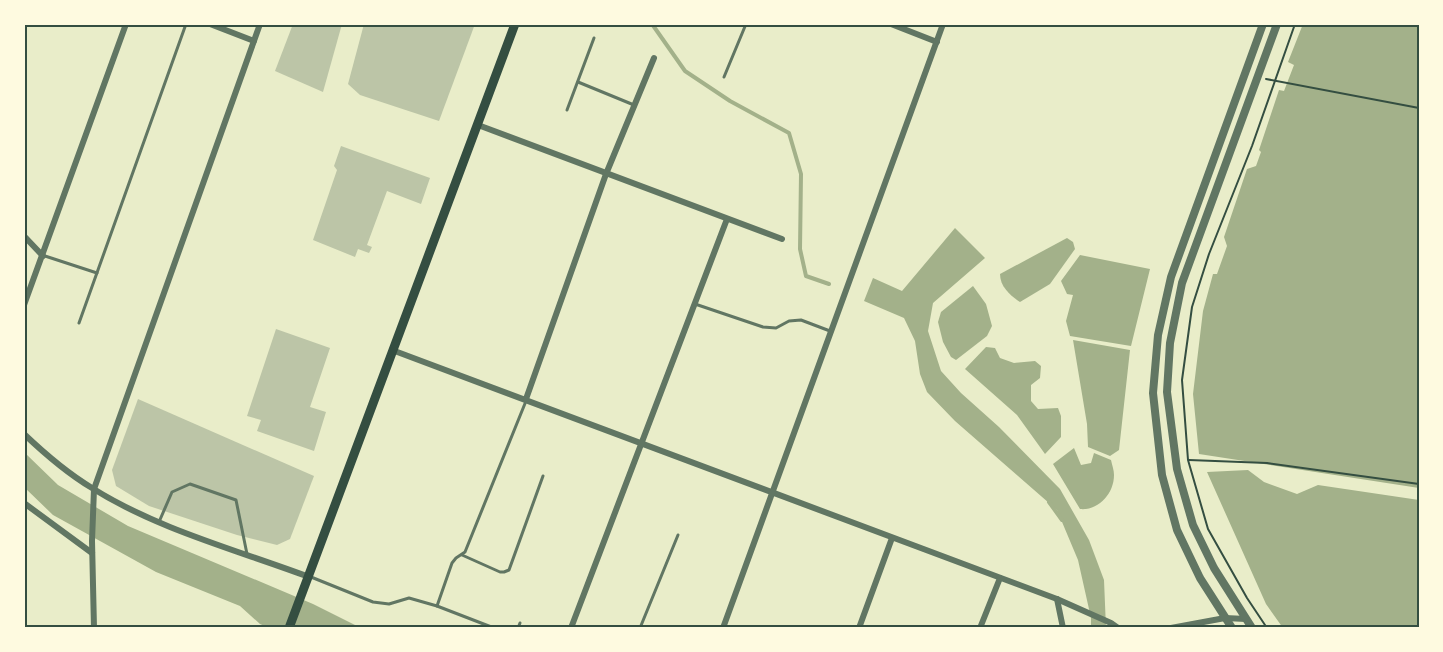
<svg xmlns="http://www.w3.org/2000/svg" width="1443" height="652" viewBox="0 0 1443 652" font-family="'Public Sans',sans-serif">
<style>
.water{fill:#a3b18a}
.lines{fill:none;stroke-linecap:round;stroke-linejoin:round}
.stream{stroke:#a3b18a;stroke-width:4}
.building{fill:#bcc5a7}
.path{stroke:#344e41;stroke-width:2}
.service{stroke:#617663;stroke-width:3}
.minor{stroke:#617663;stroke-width:6}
.tertiary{stroke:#617663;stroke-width:8}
.secondary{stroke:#344e41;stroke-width:9}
.neatline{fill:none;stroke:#344e41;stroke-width:2}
</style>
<rect width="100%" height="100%" fill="#e9edc9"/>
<g class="water">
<path d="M 1303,24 L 1419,24 L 1419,488 L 1199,454 L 1193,394 L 1203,311 L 1213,274 L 1217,274 L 1227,246 L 1224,237 L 1247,169 L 1256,166 L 1261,152 L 1259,150 L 1279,90 L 1284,91 L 1294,65 L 1288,62 Z"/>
<path d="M 955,228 L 985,258 L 933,303 L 928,331 L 941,371 L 961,393 L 999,427 L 1060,489 L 1089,540 L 1104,580 L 1106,628 L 1091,628 L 1091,618 L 1078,560 L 1057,510 L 955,421 L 927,392 L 920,374 L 915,341 L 904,318 L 864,301 L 873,278 L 902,291 Z"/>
<path d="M 1067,238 L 1073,242 L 1075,249 L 1050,284 L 1020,302 C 1011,296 1000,287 1000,274 Z"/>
<path d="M 1080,255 L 1150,269 L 1131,346 L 1070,336 L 1066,321 L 1073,295 L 1067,294 L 1061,281 Z"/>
<path d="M 973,286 L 986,304 L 992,326 L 987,336 L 956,360 L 951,357 L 943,342 L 938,322 L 941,312 Z"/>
<path d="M 1073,340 L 1130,350 L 1119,450 L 1110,456 L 1088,447 L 1087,424 Z"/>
<path d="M 986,347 L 995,348 L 1000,358 L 1014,363 L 1035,361 L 1041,366 L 1040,378 L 1031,385 L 1031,401 L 1038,409 L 1058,408 L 1061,416 L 1061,437 L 1045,454 L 1017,415 L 965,369 Z"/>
<path d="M 1074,448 L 1081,465 L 1091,463 L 1094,453 L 1111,460 C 1112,465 1114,470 1114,475 C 1114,494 1098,511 1080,509 L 1053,464 Z"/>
<path d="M 24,452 L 58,485 L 128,526 L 313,604 L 361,628 L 269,628 L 260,624 L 240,606 L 156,572 L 53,515 L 24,487 Z"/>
<path d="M 1248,470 L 1264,482 L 1297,494 L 1318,485 L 1419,500 L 1419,628 L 1283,628 L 1266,604 L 1207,472 Z"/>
</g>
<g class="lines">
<g class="stream">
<path d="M 652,24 L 685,71 L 730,101 L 789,133 L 801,174 L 800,249 L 806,276 L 829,284"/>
<path d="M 1049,502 L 1062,520"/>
</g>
</g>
<g class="building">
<path d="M 293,24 L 342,24 L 323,92 L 275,71 Z"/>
<path d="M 364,24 L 475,24 L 439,121 L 360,95 L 348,84 Z"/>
<path d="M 341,146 L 430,178 L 421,204 L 387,191 L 367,245 L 372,247 L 369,253 L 358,249 L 355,257 L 313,240 L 337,170 L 334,166 Z"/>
<path d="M 276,329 L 330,348 L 310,407 L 326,412 L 314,451 L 257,431 L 261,420 L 247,416 Z"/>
<path d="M 138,399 L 314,476 L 290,539 L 277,545 L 237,535 L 149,506 L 116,486 L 112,470 Z"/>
</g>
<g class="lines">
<g class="path">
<path d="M 1266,79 L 1419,108"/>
<path d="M 1189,460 L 1267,463 L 1419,484"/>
<path d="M 1267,628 L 1247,598 L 1208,529 L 1188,460 L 1182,380 L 1192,307 L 1209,254 L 1252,146 L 1295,24"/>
</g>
<g class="service">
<path d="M 724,77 L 746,24"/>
<path d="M 578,82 L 634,105"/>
<path d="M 567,110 L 594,38"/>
<path d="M 45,256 L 97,273"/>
<path d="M 695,304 L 763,327 L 776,328 L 789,321 L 801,320 L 830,331"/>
<path d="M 79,323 L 186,24"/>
<path d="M 159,522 L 172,492 L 190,484 L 236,500 L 247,554"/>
<path d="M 462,555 L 500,572 L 504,572 L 509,570 L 543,476"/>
<path d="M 311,577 L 373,602 L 389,604 L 409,598 L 437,606 L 494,628"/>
<path d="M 437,606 L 452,563 L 456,558 L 465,552 L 526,401"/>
<path d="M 518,628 L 520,623"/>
<path d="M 640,628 L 678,535"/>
</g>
<g class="minor">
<path d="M 210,24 L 254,41"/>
<path d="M 891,24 L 937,42"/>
<path d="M 478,125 L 782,239"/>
<path d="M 24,236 L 43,256"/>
<path d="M 24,305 L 126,24"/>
<path d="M 392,350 L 1057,599 L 1111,623 L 1118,628"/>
<path d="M 526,399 L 606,174 L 654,58"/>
<path d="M 24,434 C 45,454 67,473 92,488 C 157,529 237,550 309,577"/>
<path d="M 24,503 L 92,553"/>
<path d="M 1057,599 L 1063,628"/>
<path d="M 94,628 L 92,541 L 94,489 L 260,24"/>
<path d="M 571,628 L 727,219"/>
<path d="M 723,628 L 943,24"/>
<path d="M 859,628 L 892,538"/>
<path d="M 980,628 L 1000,578"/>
<path d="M 1171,628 L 1225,618 L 1246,619"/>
</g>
<g class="tertiary">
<path d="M 1232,628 L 1200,578 L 1177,530 L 1162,475 L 1153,393 L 1158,335 L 1171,277 L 1263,24"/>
<path d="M 1252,628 L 1214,568 L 1193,525 L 1177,469 L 1167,392 L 1170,343 L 1182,283 L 1277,24"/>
</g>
<path class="secondary" d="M 289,628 L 515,24"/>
</g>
<rect width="1443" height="652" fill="none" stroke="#fefae0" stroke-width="51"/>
<rect x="26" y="26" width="1392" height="600" class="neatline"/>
</svg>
